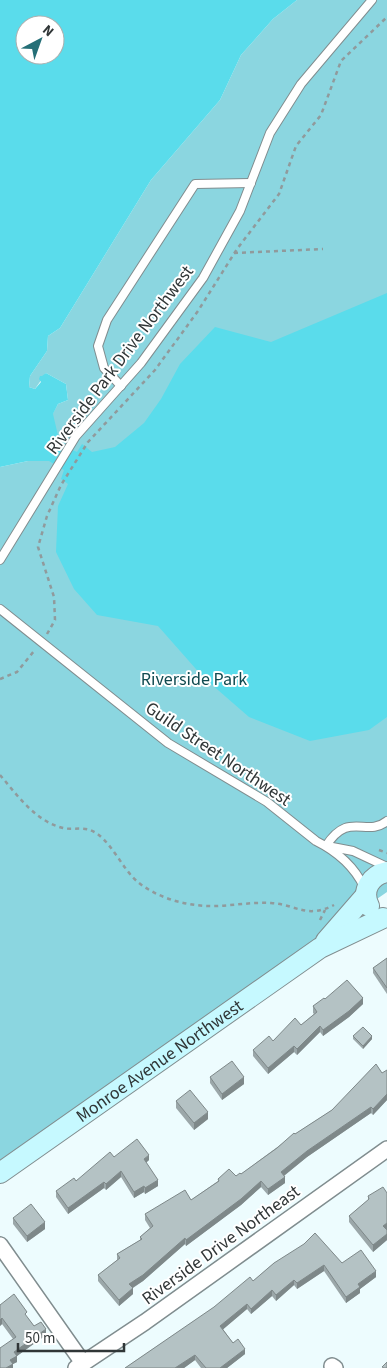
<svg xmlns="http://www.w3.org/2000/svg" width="387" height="1368" viewBox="0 0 387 1368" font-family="'Source Sans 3',sans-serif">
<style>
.green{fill:#8bd6e0}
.water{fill:#5adceb;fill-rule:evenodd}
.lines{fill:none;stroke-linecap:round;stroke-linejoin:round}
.lane-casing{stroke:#808d8f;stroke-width:10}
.street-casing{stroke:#808d8f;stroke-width:18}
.secondary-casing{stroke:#808d8f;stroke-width:22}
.path{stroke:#909a9c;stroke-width:2.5;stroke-dasharray:4 4;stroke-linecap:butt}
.lane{stroke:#fff;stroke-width:8}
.street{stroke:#fff;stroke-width:15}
.secondary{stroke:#c6f9ff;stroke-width:20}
.wall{fill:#9ba7a9}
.shaded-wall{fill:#7e8889}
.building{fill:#b4c2c4;stroke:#7e8889}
.labels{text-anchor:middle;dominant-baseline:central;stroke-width:4;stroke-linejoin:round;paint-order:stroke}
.street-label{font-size:18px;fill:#303637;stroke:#fff}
.park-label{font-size:18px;fill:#104b51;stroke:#fff}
</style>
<rect width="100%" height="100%" fill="#edfcfe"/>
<path class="green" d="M 297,0 L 387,0 L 387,892 L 0,1160 L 0,467 L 28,461 L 58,404 L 68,400 L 66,384 L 46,373 L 35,389 L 29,387 L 30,376 L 47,351 L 48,336 L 60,328 L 151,180 L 220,100 L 241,55 L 273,19 Z"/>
<path class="water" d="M 0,0 L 297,0 L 273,19 L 241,55 L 220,100 L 151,180 L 60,328 L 48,336 L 47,351 L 30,376 L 29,387 L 35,389 L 41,382 L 39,379 L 40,376 L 42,376 L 46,373 L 66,384 L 68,400 L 58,404 L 53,414 L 60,444 L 77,452 L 82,444 L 92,452 L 115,447 L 144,423 L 161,399 L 180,364 L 215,327 L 271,342 L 387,293 L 387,717 L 369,730 L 310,741 L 249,717 L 203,677 L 158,626 L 97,615 L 74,589 L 56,552 L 58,506 L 68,484 L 61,479 L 64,470 L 49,461 L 28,461 L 0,467 ZM 25,25 L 55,25 L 55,55 L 25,55 Z"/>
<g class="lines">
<g class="lane-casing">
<g id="lane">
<path d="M 121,386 L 104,368 L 98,346 L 107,320 L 195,184 L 251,183"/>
<path d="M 0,560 L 76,436 L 141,363 L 203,278 L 240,211 L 270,133 L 301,84 L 372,0"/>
<path d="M 0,609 L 168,743 L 267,802 L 316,841 C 336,851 354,866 364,887"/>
<path d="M 326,846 C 349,810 366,838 387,821"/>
<path d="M 327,846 L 353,851 L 387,867"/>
</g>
</g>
<g class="street-casing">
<g id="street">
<path d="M 0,1245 L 83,1363"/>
<path d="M 332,1366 L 335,1368"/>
<path d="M 76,1368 L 145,1322 L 387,1149"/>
</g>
</g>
<g class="secondary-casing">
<g id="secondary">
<path d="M 369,906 C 361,890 371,875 387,872"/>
<path d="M 326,941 L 366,895"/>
<path id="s1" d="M 0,1173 L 320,948 L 383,918"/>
</g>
</g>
<g class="path">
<path d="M 234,253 L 323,249"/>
<path d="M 47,634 L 55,620 L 54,597 L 38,547 L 47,516 L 61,485 L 88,442 L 155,370 L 198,311 L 237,249 L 279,194 L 296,146 L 321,115 L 341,61 L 387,17"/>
<path d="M 0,679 L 17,672 L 34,651"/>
<path d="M 0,775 C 18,796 35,821 63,828 C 71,830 82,827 90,830 C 110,837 122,870 139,883 C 161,900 191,907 218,906 C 236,905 254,902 271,903 C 298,905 306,919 334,905"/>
<path d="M 379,850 L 387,853"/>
<path d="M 320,920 L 325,910"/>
</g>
<use href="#lane" class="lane"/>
<use href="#street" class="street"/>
<use href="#secondary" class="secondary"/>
</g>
<g class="wall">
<path d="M 387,958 L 387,994 L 373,973 L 373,968 Z"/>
<path d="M 325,999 L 363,1004 L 349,1017 L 323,1036 L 320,1032 L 297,1055 L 294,1052 L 268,1074 L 253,1056 L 253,1050 L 273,1041 L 301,1025 L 314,1014 L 313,1013 L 313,1006 Z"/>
<path d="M 353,1036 L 372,1039 L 363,1049 L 353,1039 Z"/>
<path d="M 387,1070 L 387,1100 L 373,1115 L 371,1113 L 307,1157 L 284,1176 L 285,1183 L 268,1195 L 261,1187 L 241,1205 L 186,1246 L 185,1244 L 143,1281 L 133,1288 L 133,1294 L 119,1306 L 98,1281 L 98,1275 L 117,1260 L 117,1254 L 140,1240 L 140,1237 L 150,1228 L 145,1220 L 145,1214 L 191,1200 L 218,1181 L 218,1179 L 236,1176 L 241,1174 L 295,1134 L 332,1110 Z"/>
<path d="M 210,1077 L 244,1084 L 222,1100 L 210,1083 Z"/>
<path d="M 176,1101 L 208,1119 L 194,1130 L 176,1108 Z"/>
<path d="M 114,1157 L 149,1160 L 146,1163 L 158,1186 L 145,1194 L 144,1192 L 134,1198 L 121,1177 L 106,1190 L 104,1188 L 68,1214 L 56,1197 L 56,1191 L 76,1181 Z"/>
<path d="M 387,1193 L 387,1240 L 373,1252 L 349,1222 L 349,1216 L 368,1200 L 368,1196 Z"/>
<path d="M 13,1218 L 45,1229 L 27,1242 L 13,1224 Z"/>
<path d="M 274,1263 L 342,1263 L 376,1277 L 360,1289 L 360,1293 L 346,1303 L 324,1271 L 297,1289 L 294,1285 L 276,1301 L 272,1296 L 251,1314 L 247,1309 L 223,1329 L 233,1343 L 245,1354 L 227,1368 L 201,1368 L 195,1360 L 184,1368 L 125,1368 L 253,1281 Z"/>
<path d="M 0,1305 L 27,1317 L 34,1326 L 46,1335 L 17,1356 L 17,1362 L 13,1364 L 13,1368 L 0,1368 L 13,1339 L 2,1324 L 0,1326 Z"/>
</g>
<g class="shaded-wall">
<path d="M 363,998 L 363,1004 L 349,1017 L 323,1036 L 323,1030 Z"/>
<path d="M 320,1026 L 320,1032 L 297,1055 L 297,1049 Z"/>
<path d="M 372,1036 L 372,1039 L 363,1049 L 363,1046 Z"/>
<path d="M 294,1046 L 294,1052 L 268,1074 L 268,1068 Z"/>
<path d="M 244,1077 L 244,1084 L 222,1100 L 222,1094 Z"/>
<path d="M 387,1094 L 387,1100 L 373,1115 L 373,1109 Z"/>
<path d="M 371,1107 L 371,1113 L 307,1157 L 281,1178 L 281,1172 L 307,1151 Z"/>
<path d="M 208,1112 L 208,1119 L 194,1130 L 194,1123 Z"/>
<path d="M 149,1155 L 149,1160 L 144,1164 L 144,1159 Z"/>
<path d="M 121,1171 L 121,1177 L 106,1190 L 106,1184 Z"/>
<path d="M 285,1177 L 285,1183 L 268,1195 L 268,1189 Z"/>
<path d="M 158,1180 L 158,1186 L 145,1194 L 145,1188 Z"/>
<path d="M 261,1181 L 261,1187 L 241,1205 L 186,1246 L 186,1240 Z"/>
<path d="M 104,1182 L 104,1188 L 68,1214 L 68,1208 Z"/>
<path d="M 144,1186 L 144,1192 L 134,1198 L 134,1192 Z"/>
<path d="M 45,1222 L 45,1229 L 27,1242 L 27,1236 Z"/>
<path d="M 387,1223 L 387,1229 L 383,1232 L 383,1226 Z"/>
<path d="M 387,1234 L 387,1240 L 373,1252 L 373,1245 Z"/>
<path d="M 185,1238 L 185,1244 L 143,1281 L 129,1290 L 129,1284 Z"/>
<path d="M 324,1265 L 324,1271 L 297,1289 L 297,1283 Z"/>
<path d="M 376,1271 L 376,1277 L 360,1289 L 360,1293 L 346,1303 L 346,1297 L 358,1284 Z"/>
<path d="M 294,1280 L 294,1285 L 276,1301 L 276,1295 Z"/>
<path d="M 133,1288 L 133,1294 L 119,1306 L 119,1300 Z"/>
<path d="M 272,1290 L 272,1296 L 251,1314 L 251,1309 Z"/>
<path d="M 247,1304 L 247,1309 L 220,1332 L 220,1326 Z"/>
<path d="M 2,1318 L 2,1324 L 0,1326 L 0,1320 Z"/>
<path d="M 46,1329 L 46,1335 L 17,1356 L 17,1362 L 13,1364 L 13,1368 L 6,1368 L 14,1352 Z"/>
<path d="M 245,1349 L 245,1354 L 227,1368 L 220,1368 Z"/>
<path d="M 195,1355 L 195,1360 L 184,1368 L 175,1368 Z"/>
</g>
<g class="building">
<path d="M 387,958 L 387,988 L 373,968 Z"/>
<path d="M 347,980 L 363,998 L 349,1011 L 323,1030 L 320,1026 L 297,1049 L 294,1046 L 268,1068 L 253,1050 L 269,1036 L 273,1041 L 295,1018 L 301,1025 L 317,1012 L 313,1006 L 324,998 L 325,999 Z"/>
<path d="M 363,1027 L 372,1036 L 363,1046 L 353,1036 Z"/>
<path d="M 232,1061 L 244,1077 L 222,1094 L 210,1077 Z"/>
<path d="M 376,1064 L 382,1073 L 387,1070 L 387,1094 L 373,1109 L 371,1107 L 307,1151 L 281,1172 L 285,1177 L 268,1189 L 261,1181 L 241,1199 L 186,1240 L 185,1238 L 143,1275 L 129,1284 L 133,1288 L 119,1300 L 98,1275 L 120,1258 L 117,1254 L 142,1239 L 140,1237 L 153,1226 L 145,1214 L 185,1190 L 191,1200 L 219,1181 L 218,1179 L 229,1169 L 236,1176 L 240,1173 L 241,1174 L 277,1148 L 294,1133 L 295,1134 L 332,1110 Z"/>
<path d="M 190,1090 L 208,1112 L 194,1123 L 176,1101 Z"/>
<path d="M 137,1139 L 149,1155 L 144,1159 L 158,1180 L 145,1188 L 144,1186 L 134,1192 L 121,1171 L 106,1184 L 104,1182 L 68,1208 L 56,1191 L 74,1178 L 76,1181 L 110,1152 L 114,1157 Z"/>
<path d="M 383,1187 L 387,1193 L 387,1223 L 383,1226 L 387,1230 L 387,1234 L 373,1245 L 349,1216 L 369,1199 L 368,1196 Z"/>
<path d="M 31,1204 L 45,1222 L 27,1236 L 13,1218 Z"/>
<path d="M 315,1233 L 342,1263 L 361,1250 L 376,1271 L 358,1284 L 360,1287 L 346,1297 L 324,1265 L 297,1283 L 294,1280 L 276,1295 L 272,1290 L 251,1309 L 247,1304 L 220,1326 L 233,1343 L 238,1339 L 245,1349 L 220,1368 L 206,1368 L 195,1355 L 175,1368 L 125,1368 L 214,1307 L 250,1277 L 253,1281 L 274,1263 L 304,1244 Z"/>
<path d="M 14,1294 L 27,1312 L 25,1314 L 34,1326 L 41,1322 L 46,1329 L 14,1352 L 17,1356 L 10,1360 L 13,1364 L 6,1368 L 0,1368 L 0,1348 L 16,1337 L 2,1318 L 0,1320 L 0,1305 Z"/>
<path d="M 387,1362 L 387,1368 L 384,1368 L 382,1367 Z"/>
</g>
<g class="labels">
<g class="street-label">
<text transform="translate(120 360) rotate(-53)">Riverside Park Drive Northwest</text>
<text transform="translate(218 754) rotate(34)">Guild Street Northwest</text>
<text stroke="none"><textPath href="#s1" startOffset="195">Monroe Avenue Northwest</textPath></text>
<text transform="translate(221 1245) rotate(-36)">Riverside Drive Northeast</text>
</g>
<g class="park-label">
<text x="194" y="679">Riverside Park</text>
</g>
</g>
<g transform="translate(40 40) rotate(41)"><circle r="24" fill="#ffffff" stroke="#acafaf"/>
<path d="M0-4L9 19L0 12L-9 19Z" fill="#256f77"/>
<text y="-8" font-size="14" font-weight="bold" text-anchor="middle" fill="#303637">N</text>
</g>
<path d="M18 1343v8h106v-8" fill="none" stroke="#303637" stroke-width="2.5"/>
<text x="25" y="1343" font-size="15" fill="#303637" stroke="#ffffff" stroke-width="4" paint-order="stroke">50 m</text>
</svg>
